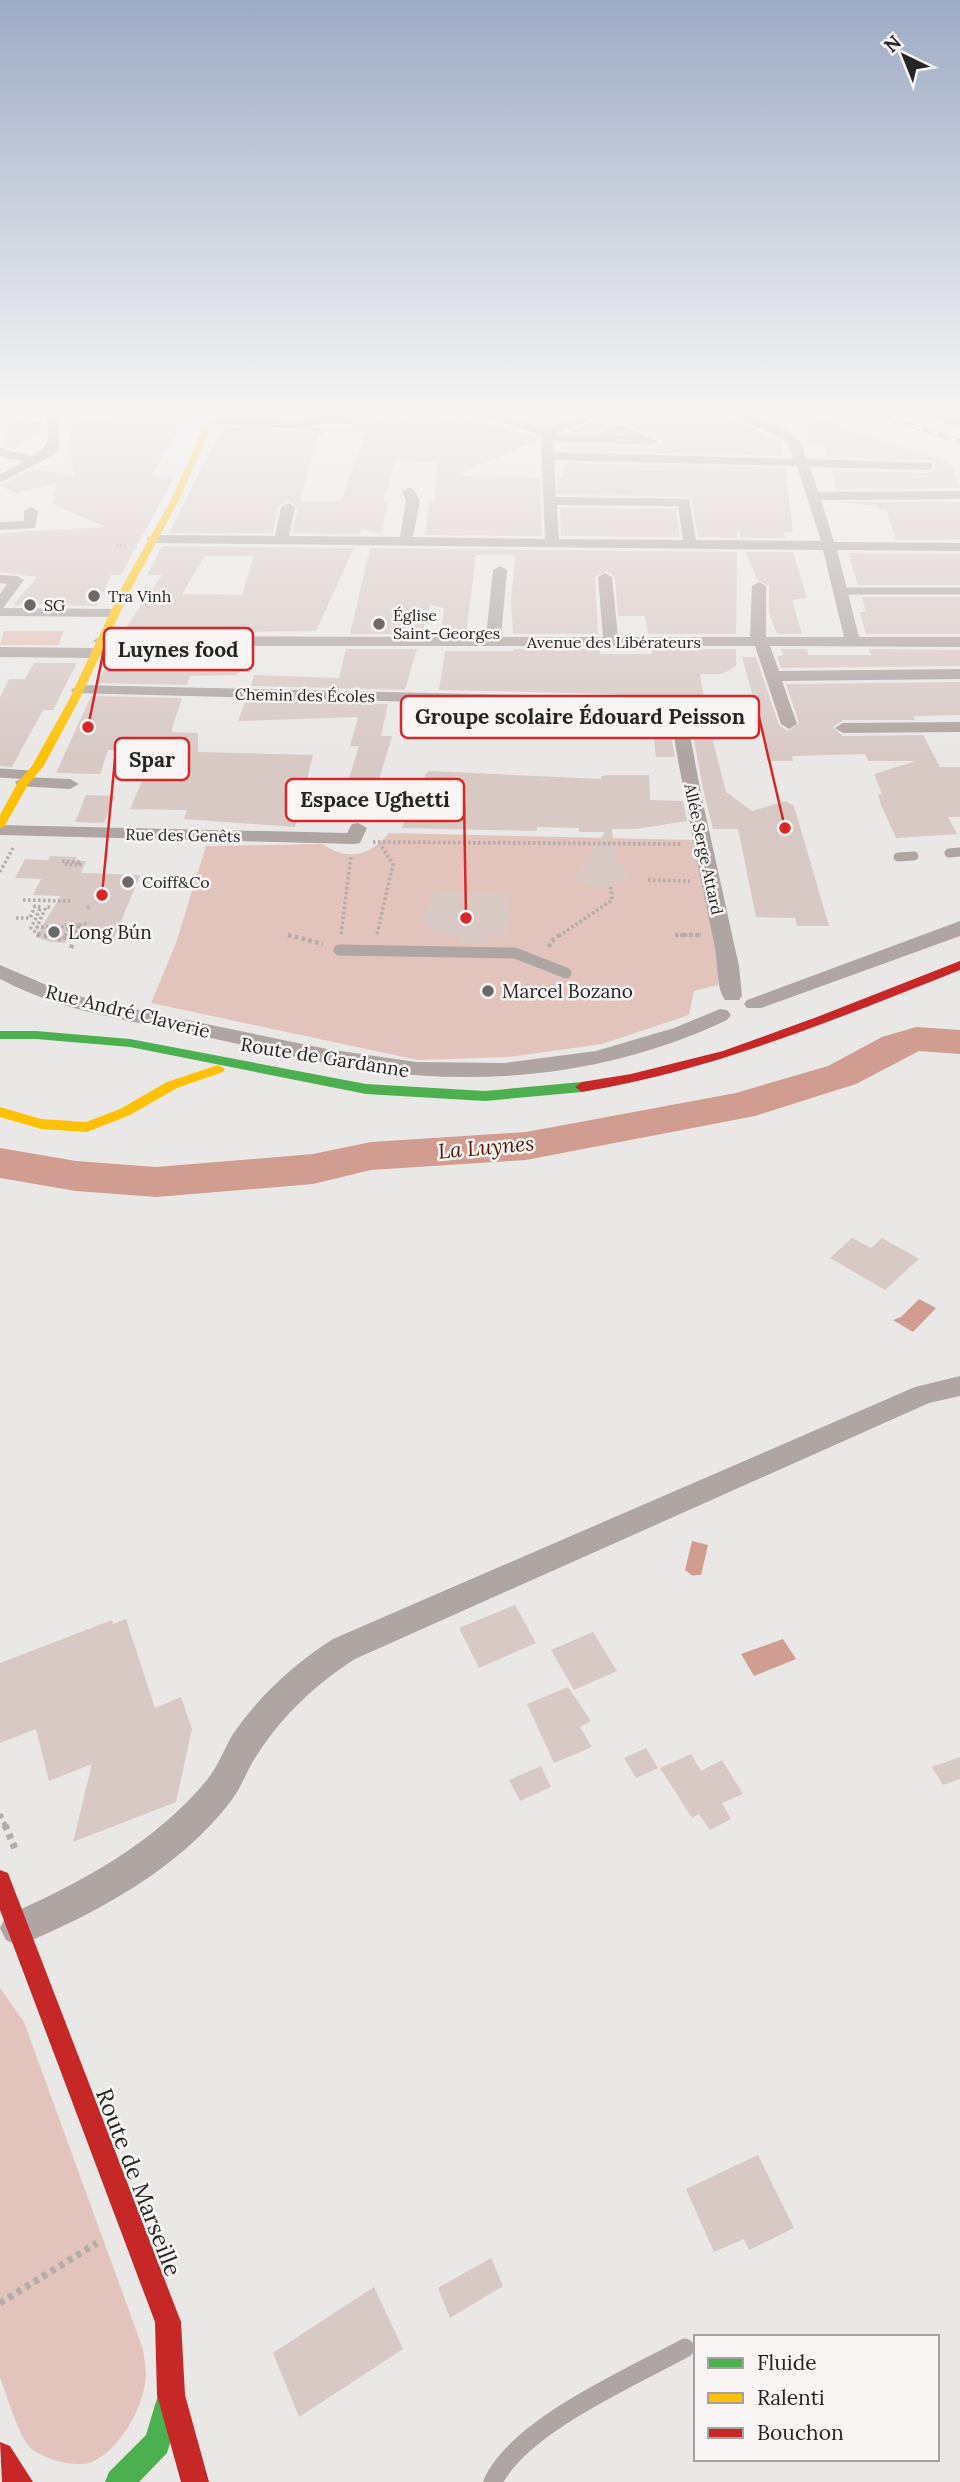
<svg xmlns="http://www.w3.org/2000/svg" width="960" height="2482" viewBox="0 0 960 2482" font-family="Lora,serif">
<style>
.green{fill:#e3c4bc}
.water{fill:#d09d90}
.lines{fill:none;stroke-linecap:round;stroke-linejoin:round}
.river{fill:#d09d90;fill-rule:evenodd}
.building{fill:#d8c9c5;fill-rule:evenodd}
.path-far4{stroke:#b3acab;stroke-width:2.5;stroke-dasharray:2 2;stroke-linecap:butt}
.path-far3{stroke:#b3acab;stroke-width:3.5;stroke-dasharray:2.5 2.5;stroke-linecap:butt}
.path-far2{stroke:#b3acab;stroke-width:4.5;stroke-dasharray:3.5 3.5;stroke-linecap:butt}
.path-far1{stroke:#b3acab;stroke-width:5;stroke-dasharray:4.5 4.5;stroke-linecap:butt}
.path{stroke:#b3acab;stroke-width:7;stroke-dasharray:5 5;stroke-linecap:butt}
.lane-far3{stroke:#afa5a3;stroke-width:7}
.lane-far2{stroke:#afa5a3;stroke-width:9}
.lane-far1{stroke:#afa5a3;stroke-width:11}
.lane{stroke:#afa5a3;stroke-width:19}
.street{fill:#afa5a3;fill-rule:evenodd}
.fast{fill:#4caf50;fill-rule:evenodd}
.slow{fill:#ffc107;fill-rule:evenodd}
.jam{fill:#c62828;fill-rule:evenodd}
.rail-casing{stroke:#aba6a4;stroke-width:4.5}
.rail{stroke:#f9f5f4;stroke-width:2.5;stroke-dasharray:9;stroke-linecap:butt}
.poi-dot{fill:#6b6969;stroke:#f9f5f4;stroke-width:2.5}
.labels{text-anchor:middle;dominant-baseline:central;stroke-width:5;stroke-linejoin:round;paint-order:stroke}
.far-poi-label{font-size:16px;fill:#262525;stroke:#f9f5f4;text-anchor:start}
.far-street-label{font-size:16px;fill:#262525;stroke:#f9f5f4}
.poi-label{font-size:19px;fill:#262525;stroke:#f9f5f4;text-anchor:start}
.street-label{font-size:19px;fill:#262525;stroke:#f9f5f4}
.water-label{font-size:21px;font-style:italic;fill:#541303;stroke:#f9f5f4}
.near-street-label{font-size:23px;fill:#262525;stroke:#f9f5f4}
.leader{fill:none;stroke:#d62828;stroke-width:2.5}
.callout-dot{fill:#d62828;stroke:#f9f5f4;stroke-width:2.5}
.callout{fill:#f9f5f4;stroke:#d62828;stroke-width:2.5}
.callout-label{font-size:21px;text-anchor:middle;font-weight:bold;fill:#262525}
</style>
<rect width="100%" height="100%" fill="#eae8e7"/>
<g class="green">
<path d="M 4,631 L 64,631 L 58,645 L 0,645 Z"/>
<path d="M 389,833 L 696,840 L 717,955 L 718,985 L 694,991 L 689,1015 L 602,1044 L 509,1057 L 418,1060 L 151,1003 L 176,943 L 206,846 L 322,844 C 348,861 369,857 389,833 Z"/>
<path d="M 0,1988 L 24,2022 L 143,2349 C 144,2358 146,2368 146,2376 C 144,2406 122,2447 94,2461 C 78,2469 47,2460 33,2450 C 19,2440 6,2393 0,2377 Z"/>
</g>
<g class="water">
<path d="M 919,1299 L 936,1308 L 913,1332 L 893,1320 L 901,1317 Z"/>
<path d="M 692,1541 L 708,1545 L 701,1575 C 688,1575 696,1578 685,1570 Z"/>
<path d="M 783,1639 L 796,1659 L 754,1676 L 741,1654 Z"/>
</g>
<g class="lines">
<path class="river" d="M 916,1027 L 960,1030 L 960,1054 L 919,1051 L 856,1084 L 755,1116 L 526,1160 L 371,1170 L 313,1184 L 156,1197 L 76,1191 L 0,1178 L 0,1148 L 76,1161 L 156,1167 L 313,1154 L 371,1142 L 526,1132 L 736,1093 L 828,1066 L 882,1037 Z"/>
</g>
<g class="building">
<path d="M 278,410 L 350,410 L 391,422 L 422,411 L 448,419 L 459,415 L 538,437 L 539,440 L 453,476 L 540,478 L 542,536 L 425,535 L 429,503 L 435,503 L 437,461 L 396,460 L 383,502 L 388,502 L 382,534 L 362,529 L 360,534 L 292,533 L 298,508 L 289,501 L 278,506 L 273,533 L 169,533 L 222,427 L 302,431 L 325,426 L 353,427 L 361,421 L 353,413 L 325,412 L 302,417 L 261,416 L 265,411 ZM 324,431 L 366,431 L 341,501 L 300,501 L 318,435 L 323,435 Z"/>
<path d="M 515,410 L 530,410 L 566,419 L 547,426 L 504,414 Z"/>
<path d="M 595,410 L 716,410 L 781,442 L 783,456 L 567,450 L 568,444 L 653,448 L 662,442 L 660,439 L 620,423 L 595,432 L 570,432 L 597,419 L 599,413 Z"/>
<path d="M 739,410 L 776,410 L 778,423 L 760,416 Z"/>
<path d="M 797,410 L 844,424 L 841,426 L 855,432 L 951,463 L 959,488 L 837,489 L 831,470 L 928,473 L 934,471 L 935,463 L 932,460 L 828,457 L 825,447 L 811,443 Z"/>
<path d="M 157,413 L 183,413 L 178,422 L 183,422 L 151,476 L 174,477 L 121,575 L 111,575 L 97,606 L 13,605 L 37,577 L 0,572 L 0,533 L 106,527 L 53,504 L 57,483 L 16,493 L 0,486 L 33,469 L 74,476 L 67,421 Z"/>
<path d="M 27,420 L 28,423 L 44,422 L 45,429 L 14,449 L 6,447 L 4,421 Z"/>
<path d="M 565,463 L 785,468 L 793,532 L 783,532 L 786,538 L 741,538 L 737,526 L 737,538 L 698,537 L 691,497 L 558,494 L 558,478 L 562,478 Z"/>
<path d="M 841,502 L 960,502 L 960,540 L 896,540 L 886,509 L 878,509 L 877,506 Z"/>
<path d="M 560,508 L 676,509 L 680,537 L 561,536 Z"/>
<path d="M 162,546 L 354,548 L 316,631 L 122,633 L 162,575 L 147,575 ZM 205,556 L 254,556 L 242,595 L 182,594 Z"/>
<path d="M 370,548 L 737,552 L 736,634 L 648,634 L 645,616 L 618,616 L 615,577 L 606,571 L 595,577 L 598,634 L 513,634 L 511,600 L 515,555 L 476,555 L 466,634 L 441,634 L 444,608 L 430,605 L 422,634 L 350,634 Z"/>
<path d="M 746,552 L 793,552 L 807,598 L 792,600 L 802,634 L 777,634 L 769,613 L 769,586 L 757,580 Z"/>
<path d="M 848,553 L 960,554 L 960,585 L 858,585 Z"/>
<path d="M 862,597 L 960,597 L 960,634 L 866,634 L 860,612 L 866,612 Z"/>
<path d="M 115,649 L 246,649 L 237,675 L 190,676 L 187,685 L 97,683 Z"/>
<path d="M 346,649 L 417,649 L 405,690 L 251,686 L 254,675 L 339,678 Z"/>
<path d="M 513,649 L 600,649 L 600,654 L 652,654 L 651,649 L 736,649 L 736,666 L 722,674 L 700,674 L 707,718 L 726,792 L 752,811 L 786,801 L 794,806 L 829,926 L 797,926 L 795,918 L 756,917 L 738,829 L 713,829 L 704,793 L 687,703 L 677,696 L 665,703 L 675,757 L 656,757 L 653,732 L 613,732 L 613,737 L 437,737 L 440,722 L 434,722 L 437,705 L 615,710 L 625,703 L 615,694 L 439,690 L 445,651 L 513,651 Z"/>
<path d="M 781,649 L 807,649 L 808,655 L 871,655 L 869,649 L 960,650 L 960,666 L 781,668 L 777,657 L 783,655 Z"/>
<path d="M 742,657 L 756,657 L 779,725 L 788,731 L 799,723 L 786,684 L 960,682 L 960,715 L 913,716 L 915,720 L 843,720 L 833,727 L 843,736 L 923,735 L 940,767 L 960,767 L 960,817 L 948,817 L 957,834 L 896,838 L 881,805 L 878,794 L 882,794 L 874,774 L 916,761 L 868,761 L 865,754 L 792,756 L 793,761 L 767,761 L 762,729 Z"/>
<path d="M 34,663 L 77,663 L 53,710 L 43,710 L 12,767 L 0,766 L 0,697 L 9,679 L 25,679 Z"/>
<path d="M 91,696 L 182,698 L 171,732 L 198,733 L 198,752 L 313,755 L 295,827 L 184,819 L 187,810 L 130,809 L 155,751 L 108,750 L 100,774 L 56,773 Z"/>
<path d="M 246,700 L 388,704 L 381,736 L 392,736 L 378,783 L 348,782 L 359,746 L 350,746 L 358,717 L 238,721 Z"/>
<path d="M 430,771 L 601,779 L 601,776 L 609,775 L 649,775 L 650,800 L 683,801 L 687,821 L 636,829 L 612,829 L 616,863 L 624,866 L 628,875 L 623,881 L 611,887 L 595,887 L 573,879 L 605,832 L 579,832 L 579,828 L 537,827 L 537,831 L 401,828 L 423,788 L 426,773 Z"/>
<path d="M 86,795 L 115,796 L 104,823 L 75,822 Z"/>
<path d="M 50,856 L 77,857 L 76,861 L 86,861 L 81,873 L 140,875 L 113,941 L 67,939 L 65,943 L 51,942 L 35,937 L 61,896 L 33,895 L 41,879 L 15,878 L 25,859 L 49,860 Z"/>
<path d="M 434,890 L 508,894 L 511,919 L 507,920 L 506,936 L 489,936 L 489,944 L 461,944 L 461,937 L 456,935 L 430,934 L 431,926 L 421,923 Z"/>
<path d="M 852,1238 L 871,1248 L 882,1238 L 919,1259 L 885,1290 L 830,1258 Z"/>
<path d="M 515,1605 L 536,1643 L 479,1668 L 459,1628 Z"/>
<path d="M 126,1619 L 155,1708 L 181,1697 L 192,1729 L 176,1802 L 73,1842 L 92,1764 L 49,1781 L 36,1729 L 0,1743 L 0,1663 L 112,1620 L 113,1624 Z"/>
<path d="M 593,1632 L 617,1671 L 574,1690 L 551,1650 Z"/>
<path d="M 568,1687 L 591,1721 L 580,1727 L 592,1747 L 554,1763 L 527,1704 Z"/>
<path d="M 646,1748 L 658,1768 L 636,1778 L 624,1758 Z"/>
<path d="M 691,1754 L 701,1771 L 722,1760 L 743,1794 L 722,1803 L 731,1819 L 710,1830 L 699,1814 L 692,1818 L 660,1768 Z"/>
<path d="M 960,1757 L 960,1779 L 943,1785 L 932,1767 Z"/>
<path d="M 541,1766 L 551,1787 L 520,1801 L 509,1780 Z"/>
<path d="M 758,2155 L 794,2228 L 749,2250 L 744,2239 L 714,2252 L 686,2189 Z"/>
<path d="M 491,2258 L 503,2286 L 450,2318 L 438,2288 Z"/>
<path d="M 374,2287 L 403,2349 L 299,2417 L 273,2353 Z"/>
</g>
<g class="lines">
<path class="path-far4" d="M 116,545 L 126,546"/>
<g class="path-far3">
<path d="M 692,698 L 759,697"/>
<path d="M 373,842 L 683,844"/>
<path d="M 62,861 L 81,862 L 80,865 L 63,864"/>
<path d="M 0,872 L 13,848"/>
<path d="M 648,880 L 690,881"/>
<path d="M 23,900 L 70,901"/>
<path d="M 50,907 L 46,907 L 37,927 L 69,927 L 65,936"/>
<path d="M 87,908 L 91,906"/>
<path d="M 16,918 L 30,918 L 35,906 L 41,907 L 31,928 L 40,936"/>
<path d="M 65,925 L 79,925 L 75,936"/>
<path d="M 79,925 L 89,923"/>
<path d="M 341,934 L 351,856"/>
<path d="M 377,934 L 393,864 L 380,844"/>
<path d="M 288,935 L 292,936"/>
<path d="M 675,935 L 701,935"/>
<path d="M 559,936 L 612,900 L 611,887"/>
</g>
<g class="path-far2">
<path d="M 37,934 L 64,940 L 66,934"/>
<path d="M 288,935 L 323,944"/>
<path d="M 675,935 L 701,935"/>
<path d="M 549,947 L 550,942 L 561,934"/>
<path d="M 71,948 L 76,934"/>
</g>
<path class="path-far1" d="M 0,1814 L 6,1827"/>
<g class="path">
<path d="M 5,1825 L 16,1851"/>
<path d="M 0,2303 L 97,2243"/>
</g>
<g class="lane-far3">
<path d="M 547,433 L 593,415"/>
<path d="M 840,591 L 960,591"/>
</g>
<g class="lane-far2">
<path d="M 0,773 L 30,775"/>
<path d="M 949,853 L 960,852"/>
<path d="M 898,857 L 914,856"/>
</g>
<path class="lane-far1" d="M 339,950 L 515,953 L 566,973"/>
<path class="lane" d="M 493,2482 C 519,2426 630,2378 685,2348"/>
<g class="street">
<path d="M 0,410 L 124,410 L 118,414 L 58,416 L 60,444 L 55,454 L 0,483 L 0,474 L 23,462 L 0,456 L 0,448 L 32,456 C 53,445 48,438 46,416 L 0,418 Z"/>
<path d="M 463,410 L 480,410 L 551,430 L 553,434 L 596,435 L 619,425 L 659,441 L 653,445 L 553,441 L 554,452 L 794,459 L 788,443 L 769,432 L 718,410 C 737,408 783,424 797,438 C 802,443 804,453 807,459 L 932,463 L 932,469 L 928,470 L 810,467 L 818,492 L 960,491 L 960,499 L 821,500 L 834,542 L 960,543 L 960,551 L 837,550 L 859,637 L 960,637 L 960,647 L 770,646 L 779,671 L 960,669 L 960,679 L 782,681 L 797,724 L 789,729 L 781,724 L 755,646 L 101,646 L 93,641 L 101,636 L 486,637 L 493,570 L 500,566 L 507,570 L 501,637 L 603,637 L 598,577 L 605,573 L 612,577 L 618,637 L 750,637 L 752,586 L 759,582 L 766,586 L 766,637 L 844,637 L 823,550 L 153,543 L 146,539 L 153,535 L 275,536 L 281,507 L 288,503 L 295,507 L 289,536 L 400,537 L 406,500 L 402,492 L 408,488 L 413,489 L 420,500 L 413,537 L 545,539 L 541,435 ZM 620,433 L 629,436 L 614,436 ZM 554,460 L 797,466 L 821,541 L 696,540 L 689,499 L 556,497 ZM 557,505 L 678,506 L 683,540 L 559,539 Z"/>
<path d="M 905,410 L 922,410 L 960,420 L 960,428 Z"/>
<path d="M 325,415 L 353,416 L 359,420 L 353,424 L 325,423 L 302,428 L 210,424 L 204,420 L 210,416 L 302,420 Z"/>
<path d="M 31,507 L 38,511 L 35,528 L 0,530 L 0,522 L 24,521 L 24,511 Z"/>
<path d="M 0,575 L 17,576 L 24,580 L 3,608 L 113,609 L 120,613 L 113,617 L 0,616 L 0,594 L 7,584 L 0,583 Z"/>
<path d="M 0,647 L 96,648 L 104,653 L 96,658 L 0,657 Z"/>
<path d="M 79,685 L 615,697 L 623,702 L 615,707 L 73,693 L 71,690 Z"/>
<path d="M 676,698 L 684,703 L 701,794 L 739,966 L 742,996 L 739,1000 L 725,1000 C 716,988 718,963 715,948 C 698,866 682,785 668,703 Z"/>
<path d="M 960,722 L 960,732 L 843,733 L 835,728 L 843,723 Z"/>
<path d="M 24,777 L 70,779 L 79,784 L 70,789 L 18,786 L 15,782 Z"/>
<path d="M 358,823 L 367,828 L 360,843 L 354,844 L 0,835 L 0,825 L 347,833 L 352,824 Z"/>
<path d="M 960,921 L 960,936 L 761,1008 L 747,1008 L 744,1004 L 747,1000 Z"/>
<path d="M 0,965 L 51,987 L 95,1001 L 327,1049 L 416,1062 L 505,1063 L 596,1051 L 674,1028 L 720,1009 L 727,1010 L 731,1015 L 727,1020 C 617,1072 496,1087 375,1071 C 314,1063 254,1047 193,1034 C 128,1020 60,1011 0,979 Z"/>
<path d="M 960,1376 L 960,1396 L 929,1403 L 355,1659 C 316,1684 282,1716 257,1755 C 247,1769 242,1787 231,1801 C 178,1870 97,1913 18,1946 L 6,1940 L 0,1928 L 6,1916 C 80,1883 154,1844 207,1780 C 218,1766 224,1749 233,1734 C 259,1696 294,1664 333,1639 L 915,1387 Z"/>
</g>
<g class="fast">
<path d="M 0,1031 L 36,1031 L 130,1039 L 366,1084 L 485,1091 L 582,1082 L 589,1087 L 582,1092 L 485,1101 L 366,1094 L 130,1047 L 36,1039 L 0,1039 Z"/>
<path d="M 171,2381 L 181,2385 L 185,2395 L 167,2453 L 139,2482 L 105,2482 L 109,2472 L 146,2435 L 161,2385 Z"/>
</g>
<g class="slow">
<path d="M 211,410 L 219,410 L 179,500 L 132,587 L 79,700 L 43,767 L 29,783 L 4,827 L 0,828 L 0,815 L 18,782 L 32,766 L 69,700 L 122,587 L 171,500 Z"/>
<path d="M 218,1065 L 225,1069 L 223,1072 L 177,1088 L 130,1115 L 87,1132 L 41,1129 L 0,1117 L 0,1107 L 41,1119 L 86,1122 L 120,1109 L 167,1082 Z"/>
</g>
<g class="jam">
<path d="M 960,961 L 960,970 C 836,1019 715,1070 582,1092 L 575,1087 L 582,1082 L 631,1074 L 723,1051 L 817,1017 Z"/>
<path d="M 0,1870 L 8,1873 L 11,1881 L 181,2322 L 185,2395 L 209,2482 L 181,2482 L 157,2395 L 155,2322 L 0,1910 Z"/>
<path d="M 0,2442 L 10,2446 L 33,2482 L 2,2482 Z"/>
</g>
<g class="rail-casing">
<path id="rail" d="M 862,410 L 960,441"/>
</g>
<use href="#rail" class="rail"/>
</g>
<linearGradient id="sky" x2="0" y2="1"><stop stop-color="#9eabc5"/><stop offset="0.54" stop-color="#f6f5f4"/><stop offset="1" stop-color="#f6f5f4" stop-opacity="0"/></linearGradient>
<rect width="960" height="757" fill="url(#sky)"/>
<g class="poi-dot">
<circle cx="94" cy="596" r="7"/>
<circle cx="30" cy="605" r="7"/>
<circle cx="379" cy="624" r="7"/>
<circle cx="128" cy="882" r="7"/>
<circle cx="54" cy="932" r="7"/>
<circle cx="488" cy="991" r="7"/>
</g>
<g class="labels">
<g class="far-poi-label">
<text x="108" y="596">Tra Vinh</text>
<text x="44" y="605">SG</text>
<text x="393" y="615">Église<tspan x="393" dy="18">Saint-Georges</tspan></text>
<text x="142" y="882">Coiff&amp;Co</text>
</g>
<g class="far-street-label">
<text x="614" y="642">Avenue des Libérateurs</text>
<text transform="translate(305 695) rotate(1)">Chemin des Écoles</text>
<text transform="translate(183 835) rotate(1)">Rue des Genêts</text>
<text transform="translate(704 849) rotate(78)">Allée Serge Attard</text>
</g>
<g class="poi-label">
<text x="68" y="932">Long Bún</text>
<text x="502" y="991">Marcel Bozano</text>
</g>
<g class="street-label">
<text transform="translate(128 1011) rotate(14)">Rue André Claverie</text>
<text transform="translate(325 1057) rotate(9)">Route de Gardanne</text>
</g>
<g class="water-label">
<text transform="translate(486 1147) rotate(-5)">La Luynes</text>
</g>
<g class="near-street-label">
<text transform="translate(139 2182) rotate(69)">Route de Marseille</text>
</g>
</g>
<path class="leader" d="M88 727L104 649M785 828L759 717M102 895L115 759M466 918L464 800"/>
<g class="callout-dot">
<circle cx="88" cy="727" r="7"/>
<circle cx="785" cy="828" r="7"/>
<circle cx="102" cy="895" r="7"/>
<circle cx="466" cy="918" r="7"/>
</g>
<g class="callout">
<rect x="104" y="628" width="149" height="42" rx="7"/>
<rect x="401" y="696" width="358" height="42" rx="7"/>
<rect x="115" y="738" width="74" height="42" rx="7"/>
<rect x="286" y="779" width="178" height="42" rx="7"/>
</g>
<g class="callout-label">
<text x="178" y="657">Luynes food</text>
<text x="580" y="724">Groupe scolaire Édouard Peisson</text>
<text x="152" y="767">Spar</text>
<text x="375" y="807">Espace Ughetti</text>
</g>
<rect x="694" y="2335" width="245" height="126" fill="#f9f5f4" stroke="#a5a2a1" stroke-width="2"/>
<rect x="708" y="2358" width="35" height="10" fill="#4caf50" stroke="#a5a2a1" stroke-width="2"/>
<text x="757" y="2370" font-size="21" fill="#262525">Fluide</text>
<rect x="708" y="2393" width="35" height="10" fill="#ffc107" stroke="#a5a2a1" stroke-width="2"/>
<text x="757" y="2405" font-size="21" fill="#262525">Ralenti</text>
<rect x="708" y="2428" width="35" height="10" fill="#c62828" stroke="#a5a2a1" stroke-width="2"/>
<text x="757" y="2440" font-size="21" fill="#262525">Bouchon</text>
<g transform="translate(904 56) rotate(317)" stroke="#f9f5f4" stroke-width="5" paint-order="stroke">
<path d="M0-5L12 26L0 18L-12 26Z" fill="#262525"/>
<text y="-10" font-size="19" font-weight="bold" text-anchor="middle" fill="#262525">N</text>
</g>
</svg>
